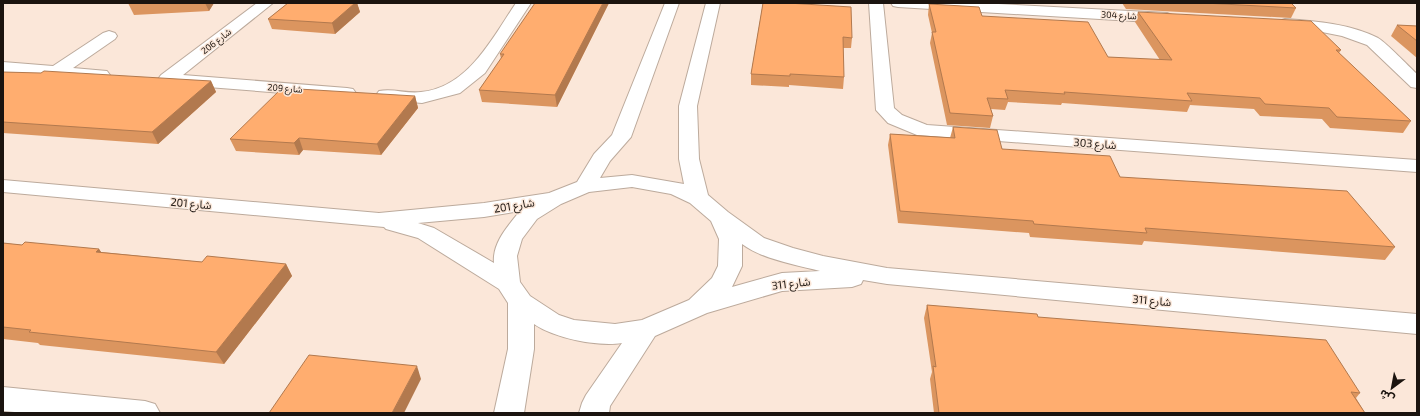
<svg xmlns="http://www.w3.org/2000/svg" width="1420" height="416" viewBox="0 0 1420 416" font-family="'Exo 2','Noto Sans Arabic',sans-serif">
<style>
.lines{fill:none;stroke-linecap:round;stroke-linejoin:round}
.street-casing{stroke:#bcaa9c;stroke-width:2}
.street{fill:#fff;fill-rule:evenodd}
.wall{fill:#db955f}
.shaded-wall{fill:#b2794e}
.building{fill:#ffad6f;stroke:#b2794e}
.labels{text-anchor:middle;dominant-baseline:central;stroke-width:3;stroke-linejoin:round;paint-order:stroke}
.far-street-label{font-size:9px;fill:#1b140f;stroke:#fbe7d9}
.street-label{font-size:11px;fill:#1b140f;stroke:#fbe7d9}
</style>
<rect width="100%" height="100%" fill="#fbe7d9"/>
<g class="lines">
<g class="street-casing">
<g id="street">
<path d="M 257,3 L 273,3 L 183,75 L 347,88 L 353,89 L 356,93 L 353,97 L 347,98 L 182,85 L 176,84 L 174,82 L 167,84 L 161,83 L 158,79 L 161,75 Z"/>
<path d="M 516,3 L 531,3 L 485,73 L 460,93 L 422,103 L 379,99 L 376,95 L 379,91 C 393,88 407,94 421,92 C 468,88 493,37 516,3 Z"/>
<path d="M 665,3 L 679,3 L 631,137 L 610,161 L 600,178 L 632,175 L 684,184 L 679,159 L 679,106 L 706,3 L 720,3 L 697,106 L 699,159 L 708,195 L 728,212 L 764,238 L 793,248 L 823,256 L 887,268 L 1417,314 L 1417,334 L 887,284 L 863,280 L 861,284 L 852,287 L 782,291 L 707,313 L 655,336 L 610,406 L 609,413 L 579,413 L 582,403 L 586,395 L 622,343 C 598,347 554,338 534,324 L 534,349 L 524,413 L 494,413 L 508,349 L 508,303 L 499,289 L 418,238 L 386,229 L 384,227 L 3,192 L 3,180 L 379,213 L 484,203 L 549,193 L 577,182 L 594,154 L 612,135 ZM 632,187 L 671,194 L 690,203 L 711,221 L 719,239 L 718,266 L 712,278 L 689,300 L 642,320 L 615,324 L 574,320 L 559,315 L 530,296 L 520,282 L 517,256 L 522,239 L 537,219 L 561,204 L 589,192 ZM 520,211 C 508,226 492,243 494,263 L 434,228 L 418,223 L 484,217 ZM 742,244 C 762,259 796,265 820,271 L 782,273 L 732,287 L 742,266 Z"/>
<path d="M 869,3 L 883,3 L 894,108 L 902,115 L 927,125 L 1417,160 L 1417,172 L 917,135 L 888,123 L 876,110 Z"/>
<path d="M 891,3 L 979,3 L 1167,13 L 1172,15 L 1175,18 L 1172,21 L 1167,23 L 898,7 L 893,6 Z"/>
<path d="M 1285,19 C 1315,21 1351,24 1378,38 C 1388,44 1407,65 1417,74 L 1417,88 L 1411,87 L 1367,45 L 1342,36 L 1317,31 L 1279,27 L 1277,24 L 1279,21 Z"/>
<path d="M 109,31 L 115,33 L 117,36 L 115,39 L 73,68 L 107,71 L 110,75 L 107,79 L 101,80 L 3,72 L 3,62 L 53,66 L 103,33 Z"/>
<path d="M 3,387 L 145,401 L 155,404 L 160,413 L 26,413 L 3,411 Z"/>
</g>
</g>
<use href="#street" class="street"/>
</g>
<g class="wall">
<path d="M 128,3 L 214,3 L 209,11 L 134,15 Z"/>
<path d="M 288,3 L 357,3 L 360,12 L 335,34 L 272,29 L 268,19 Z"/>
<path d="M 609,3 L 557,107 L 482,102 L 479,90 L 501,59 L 500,54 Z"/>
<path d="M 763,3 L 852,38 L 851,48 L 843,48 L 844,77 L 843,89 L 789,85 L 789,87 L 751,85 L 751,74 Z"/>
<path d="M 1122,3 L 1291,3 L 1296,8 L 1291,18 L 1126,9 Z"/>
<path d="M 929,4 L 982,16 L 1108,57 L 1160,60 L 1135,22 L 1138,12 L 1341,50 L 1339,53 L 1411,121 L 1403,133 L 1330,128 L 1322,119 L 1260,116 L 1254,109 L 1190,105 L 1187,112 L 1062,103 L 1061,105 L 1008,102 L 1005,110 L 991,109 L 993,116 L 990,128 L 947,125 L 930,43 L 932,33 L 928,15 Z"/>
<path d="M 1397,25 L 1417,26 L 1417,58 L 1391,36 Z"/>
<path d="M 3,72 L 211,81 L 216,92 L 158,144 L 3,133 Z"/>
<path d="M 415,96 L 418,108 L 381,155 L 303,150 L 299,155 L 236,151 L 230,139 Z"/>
<path d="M 953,127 L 1002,149 L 1120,177 L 1395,247 L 1385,260 L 1144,241 L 1142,245 L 1030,237 L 1029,233 L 898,223 L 888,145 L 890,134 L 950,138 Z"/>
<path d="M 3,243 L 22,245 L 99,249 L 101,252 L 202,262 L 286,264 L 292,276 L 224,364 L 40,345 L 38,343 L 3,339 Z"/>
<path d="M 927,305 L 1038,317 L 1360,393 L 1356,398 L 1365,413 L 934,413 L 930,379 L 932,372 L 924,318 Z"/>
</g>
<g class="shaded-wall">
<path d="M 205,3 L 214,3 L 209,11 Z"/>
<path d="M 355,3 L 357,3 L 360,12 L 335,34 L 332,23 Z"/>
<path d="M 603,3 L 609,3 L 557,107 L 555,95 Z"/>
<path d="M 211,81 L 216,92 L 158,144 L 152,132 Z"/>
<path d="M 415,96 L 418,108 L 381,155 L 377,144 Z"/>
<path d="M 299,138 L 303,150 L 299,155 L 294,143 Z"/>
<path d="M 99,249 L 107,261 L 96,252 Z"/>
<path d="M 286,264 L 292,276 L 224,364 L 216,352 Z"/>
<path d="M 417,366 L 421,379 L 404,413 L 392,413 Z"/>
</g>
<g class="building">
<path d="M 288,3 L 355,3 L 332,23 L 268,19 Z"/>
<path d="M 535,3 L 603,3 L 555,95 L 479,90 L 504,54 L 500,54 Z"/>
<path d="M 763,3 L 788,3 L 851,7 L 852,38 L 843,37 L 844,77 L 790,74 L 790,76 L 751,74 Z"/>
<path d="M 1204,3 L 1291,3 L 1296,8 Z"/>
<path d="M 929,4 L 979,7 L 982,16 L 1088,22 L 1108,57 L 1172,60 L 1138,12 L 1311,21 L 1341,50 L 1336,50 L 1411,121 L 1337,117 L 1329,108 L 1265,104 L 1260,98 L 1187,93 L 1192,101 L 1064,92 L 1065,94 L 1005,90 L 1008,99 L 987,98 L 993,116 L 950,113 L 932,32 L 936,32 Z"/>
<path d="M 1397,25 L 1417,26 L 1417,41 Z"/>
<path d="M 44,71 L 211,81 L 152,132 L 3,122 L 3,72 L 41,73 Z"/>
<path d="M 282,88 L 415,96 L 377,144 L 299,138 L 294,143 L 230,139 Z"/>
<path d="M 953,127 L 997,130 L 1002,149 L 1110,156 L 1120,177 L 1347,191 L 1395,247 L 1145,228 L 1147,233 L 1034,224 L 1033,221 L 900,211 L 890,134 L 955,138 Z"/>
<path d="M 25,242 L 99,249 L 96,252 L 202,262 L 207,256 L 286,264 L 216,352 L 29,332 L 31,330 L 3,327 L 3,243 L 22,245 Z"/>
<path d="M 927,305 L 1037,314 L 1038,317 L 1326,340 L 1360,393 L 1351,392 L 1365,413 L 939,413 L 933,366 L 936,367 Z"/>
<path d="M 309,355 L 417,366 L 392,413 L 269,413 Z"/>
</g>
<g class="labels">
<g class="far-street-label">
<text transform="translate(1119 15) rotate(3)">شارع 304</text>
<text transform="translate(216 41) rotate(-38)">شارع 206</text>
<text transform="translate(285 88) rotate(4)">شارع 209</text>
</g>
<g class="street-label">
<text transform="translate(1095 143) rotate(4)">شارع 303</text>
<text transform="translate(191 203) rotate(5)">شارع 201</text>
<text transform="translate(514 205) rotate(-9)">شارع 201</text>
<text transform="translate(791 283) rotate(-7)">شارع 311</text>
<text transform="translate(1152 300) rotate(5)">شارع 311</text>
</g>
</g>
<rect width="1420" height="416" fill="none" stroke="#1b140f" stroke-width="8"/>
<g transform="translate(1392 388) rotate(212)" stroke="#fbe7d9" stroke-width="3" paint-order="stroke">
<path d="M0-3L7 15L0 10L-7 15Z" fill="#1b140f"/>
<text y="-6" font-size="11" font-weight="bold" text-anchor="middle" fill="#1b140f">ش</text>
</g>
</svg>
